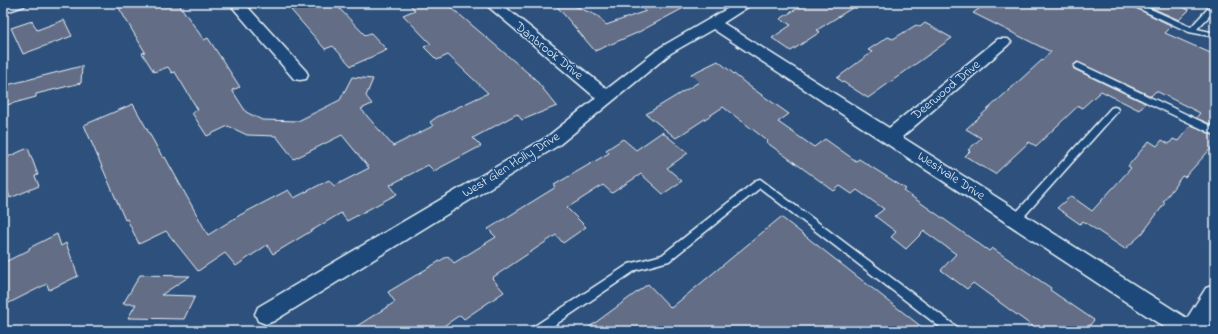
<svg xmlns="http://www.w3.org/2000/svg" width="1218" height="334" viewBox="0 0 1218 334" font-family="'Indie Flower',sans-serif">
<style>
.building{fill:#646d86;stroke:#e8f1f8}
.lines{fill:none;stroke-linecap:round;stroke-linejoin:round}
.service-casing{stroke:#e8f1f8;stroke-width:3}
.minor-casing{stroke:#e8f1f8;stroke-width:3}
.primary-casing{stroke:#e8f1f8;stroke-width:3}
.service{fill:#1f4a7a;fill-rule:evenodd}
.minor{fill:#1f4a7a;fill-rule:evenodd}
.primary{fill:#1f4a7a;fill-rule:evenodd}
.labels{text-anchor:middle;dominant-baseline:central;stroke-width:3;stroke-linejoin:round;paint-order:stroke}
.street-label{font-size:13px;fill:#e8f1f8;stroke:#1f4a7a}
</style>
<rect width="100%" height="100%" fill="#2d517c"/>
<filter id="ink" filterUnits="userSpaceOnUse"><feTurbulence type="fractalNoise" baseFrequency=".025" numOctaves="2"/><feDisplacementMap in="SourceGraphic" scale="8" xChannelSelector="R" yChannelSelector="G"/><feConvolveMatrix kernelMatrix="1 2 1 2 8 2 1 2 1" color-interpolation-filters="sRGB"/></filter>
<g filter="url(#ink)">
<g class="building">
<path d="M 116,3 L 178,3 L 204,40 L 208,38 L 240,87 L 232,90 L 246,112 L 262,120 L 298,121 L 340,100 L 352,77 L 373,79 L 366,96 L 372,104 L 361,109 L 393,146 L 433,126 L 430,122 L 437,117 L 488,93 L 448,55 L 437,60 L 424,47 L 431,44 L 403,15 L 415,10 L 408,3 L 446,3 L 535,79 L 557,106 L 522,120 L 517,114 L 473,138 L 481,146 L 434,171 L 428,165 L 390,185 L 397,194 L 347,221 L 341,213 L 273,254 L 267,245 L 236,266 L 225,253 L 198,271 L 166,231 L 139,244 L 127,219 L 125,220 L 84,125 L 133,104 L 163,158 L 165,157 L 208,235 L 240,215 L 288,190 L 294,198 L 329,180 L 334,186 L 369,168 L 342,135 L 294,159 L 276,136 L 247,135 L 228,126 L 207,136 L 192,113 L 198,110 L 175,72 L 172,73 L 168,67 L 154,72 L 142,53 L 145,52 Z"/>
<path d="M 309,3 L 334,3 L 365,35 L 371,33 L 387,50 L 351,66 L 333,46 L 325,49 L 291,10 Z"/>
<path d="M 554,3 L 568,3 L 598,16 L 606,25 L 646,11 L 634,3 L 693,3 L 637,33 L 595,51 Z"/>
<path d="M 806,3 L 860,3 L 817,30 L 820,32 L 791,51 L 772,38 L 791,25 L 780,19 Z"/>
<path d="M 987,3 L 1126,3 L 1172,26 L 1165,33 L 1215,55 L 1215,126 L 1196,118 L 1200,113 L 1156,91 L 1151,96 L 1077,62 L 1073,66 L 1074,69 L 1145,103 L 1139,110 L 1101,91 L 1082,108 L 1078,106 L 1036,146 L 1029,142 L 995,174 L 965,156 L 970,151 L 968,150 L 981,138 L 966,129 L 1051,52 L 973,13 Z"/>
<path d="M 1141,3 L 1173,3 L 1189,10 L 1179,20 Z"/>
<path d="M 64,20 L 72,36 L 23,54 L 11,28 L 32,21 L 37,30 Z"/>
<path d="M 925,23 L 952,38 L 868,98 L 837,78 L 872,52 L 868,50 L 888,37 L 893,39 L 916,25 L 920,27 Z"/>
<path d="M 718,61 L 749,86 L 789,114 L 778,122 L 814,147 L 825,139 L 856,161 L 859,159 L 906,189 L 904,191 L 989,251 L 992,248 L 1051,288 L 1050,290 L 1094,320 L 1085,331 L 1039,331 L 973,283 L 967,289 L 941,270 L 956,254 L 924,231 L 906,249 L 891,237 L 896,232 L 875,216 L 884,209 L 857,190 L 852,194 L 840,186 L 834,191 L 766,142 L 768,141 L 723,107 L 676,138 L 646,114 L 699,82 L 691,74 Z"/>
<path d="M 82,66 L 81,83 L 36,94 L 36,97 L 3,106 L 3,86 Z"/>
<path d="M 1191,125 L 1215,136 L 1215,144 L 1185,177 L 1182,176 L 1163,202 L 1165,203 L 1142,234 L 1125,249 L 1083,221 L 1080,224 L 1057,208 L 1071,196 L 1092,211 L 1131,168 L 1128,166 L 1149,141 L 1157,146 L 1162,140 L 1169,144 L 1173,139 L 1178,141 Z"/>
<path d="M 662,132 L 688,153 L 667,168 L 682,181 L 663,194 L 641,174 L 612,193 L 603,185 L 567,208 L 586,227 L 563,243 L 556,235 L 492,278 L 504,292 L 464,319 L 460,315 L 436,331 L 349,331 L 395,302 L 388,292 L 448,256 L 454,263 L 496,237 L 488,229 L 556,187 L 554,185 L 609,153 L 606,150 L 623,139 L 636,150 Z"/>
<path d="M 28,148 L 38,175 L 35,176 L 39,186 L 10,198 L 3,176 L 3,159 Z"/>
<path d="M 781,217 L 927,331 L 584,331 L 648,284 L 671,308 Z"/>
<path d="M 57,234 L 61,246 L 66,243 L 78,276 L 49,290 L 47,284 L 3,306 L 3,263 L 29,250 L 29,248 Z"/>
<path d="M 140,275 L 190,276 L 161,295 L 195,296 L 184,319 L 128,318 L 136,304 L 123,304 Z"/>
</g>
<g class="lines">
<g class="service-casing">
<g id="service">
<path d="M 1127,3 L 1137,3 L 1191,27 L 1212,4 L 1215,4 L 1215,10 L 1197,29 L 1215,33 L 1215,37 L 1189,32 Z"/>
<path d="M 1078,63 L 1215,128 L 1215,135 L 1075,68 L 1074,66 Z"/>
<path d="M 1114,107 L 1117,108 L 1118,110 L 1117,112 L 1019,222 L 1016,223 L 1013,222 L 1011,219 L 1013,216 L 1111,108 Z"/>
<path d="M 760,179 L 957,327 L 958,331 L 945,331 L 760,188 L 669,261 L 636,270 L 546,331 L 532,331 L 533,327 L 629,264 L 662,255 L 757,180 Z"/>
</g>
</g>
<g class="minor-casing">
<g id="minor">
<path d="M 6,3 L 26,3 L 24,6 L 3,13 L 3,4 Z"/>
<path d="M 229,3 L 244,3 L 306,71 L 308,75 L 306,79 L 300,80 L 294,79 Z"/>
<path d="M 484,3 L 500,3 L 607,89 L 661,47 L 737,3 L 754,3 L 723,23 L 889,128 L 998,39 L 1008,39 L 1011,42 L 1008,45 L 902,137 L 1196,324 L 1199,331 L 1170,331 L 713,29 L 671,53 L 559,145 L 274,321 L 266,324 L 258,321 L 255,314 L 258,307 L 547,137 L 596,98 Z"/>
</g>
</g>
<g class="primary-casing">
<path id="primary" d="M 1215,285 L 1215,318 L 1207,331 L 1179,331 L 1206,288 Z"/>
</g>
<use href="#service" class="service"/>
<use href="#minor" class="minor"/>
<use href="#primary" class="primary"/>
</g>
</g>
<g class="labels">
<g class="street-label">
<text transform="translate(549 51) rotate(39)">Danbrook Drive</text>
<text transform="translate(946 90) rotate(-40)">Deerwood Drive</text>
<text transform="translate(511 165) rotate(-32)">West Glen Holly Drive</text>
<text transform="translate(951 176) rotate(33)">Westvale Drive</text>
</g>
</g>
<rect width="1218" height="334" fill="none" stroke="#1f4a7a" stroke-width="16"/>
<rect x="8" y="8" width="1202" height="318" fill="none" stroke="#e8f1f8" stroke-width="1.5" filter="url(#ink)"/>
</svg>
